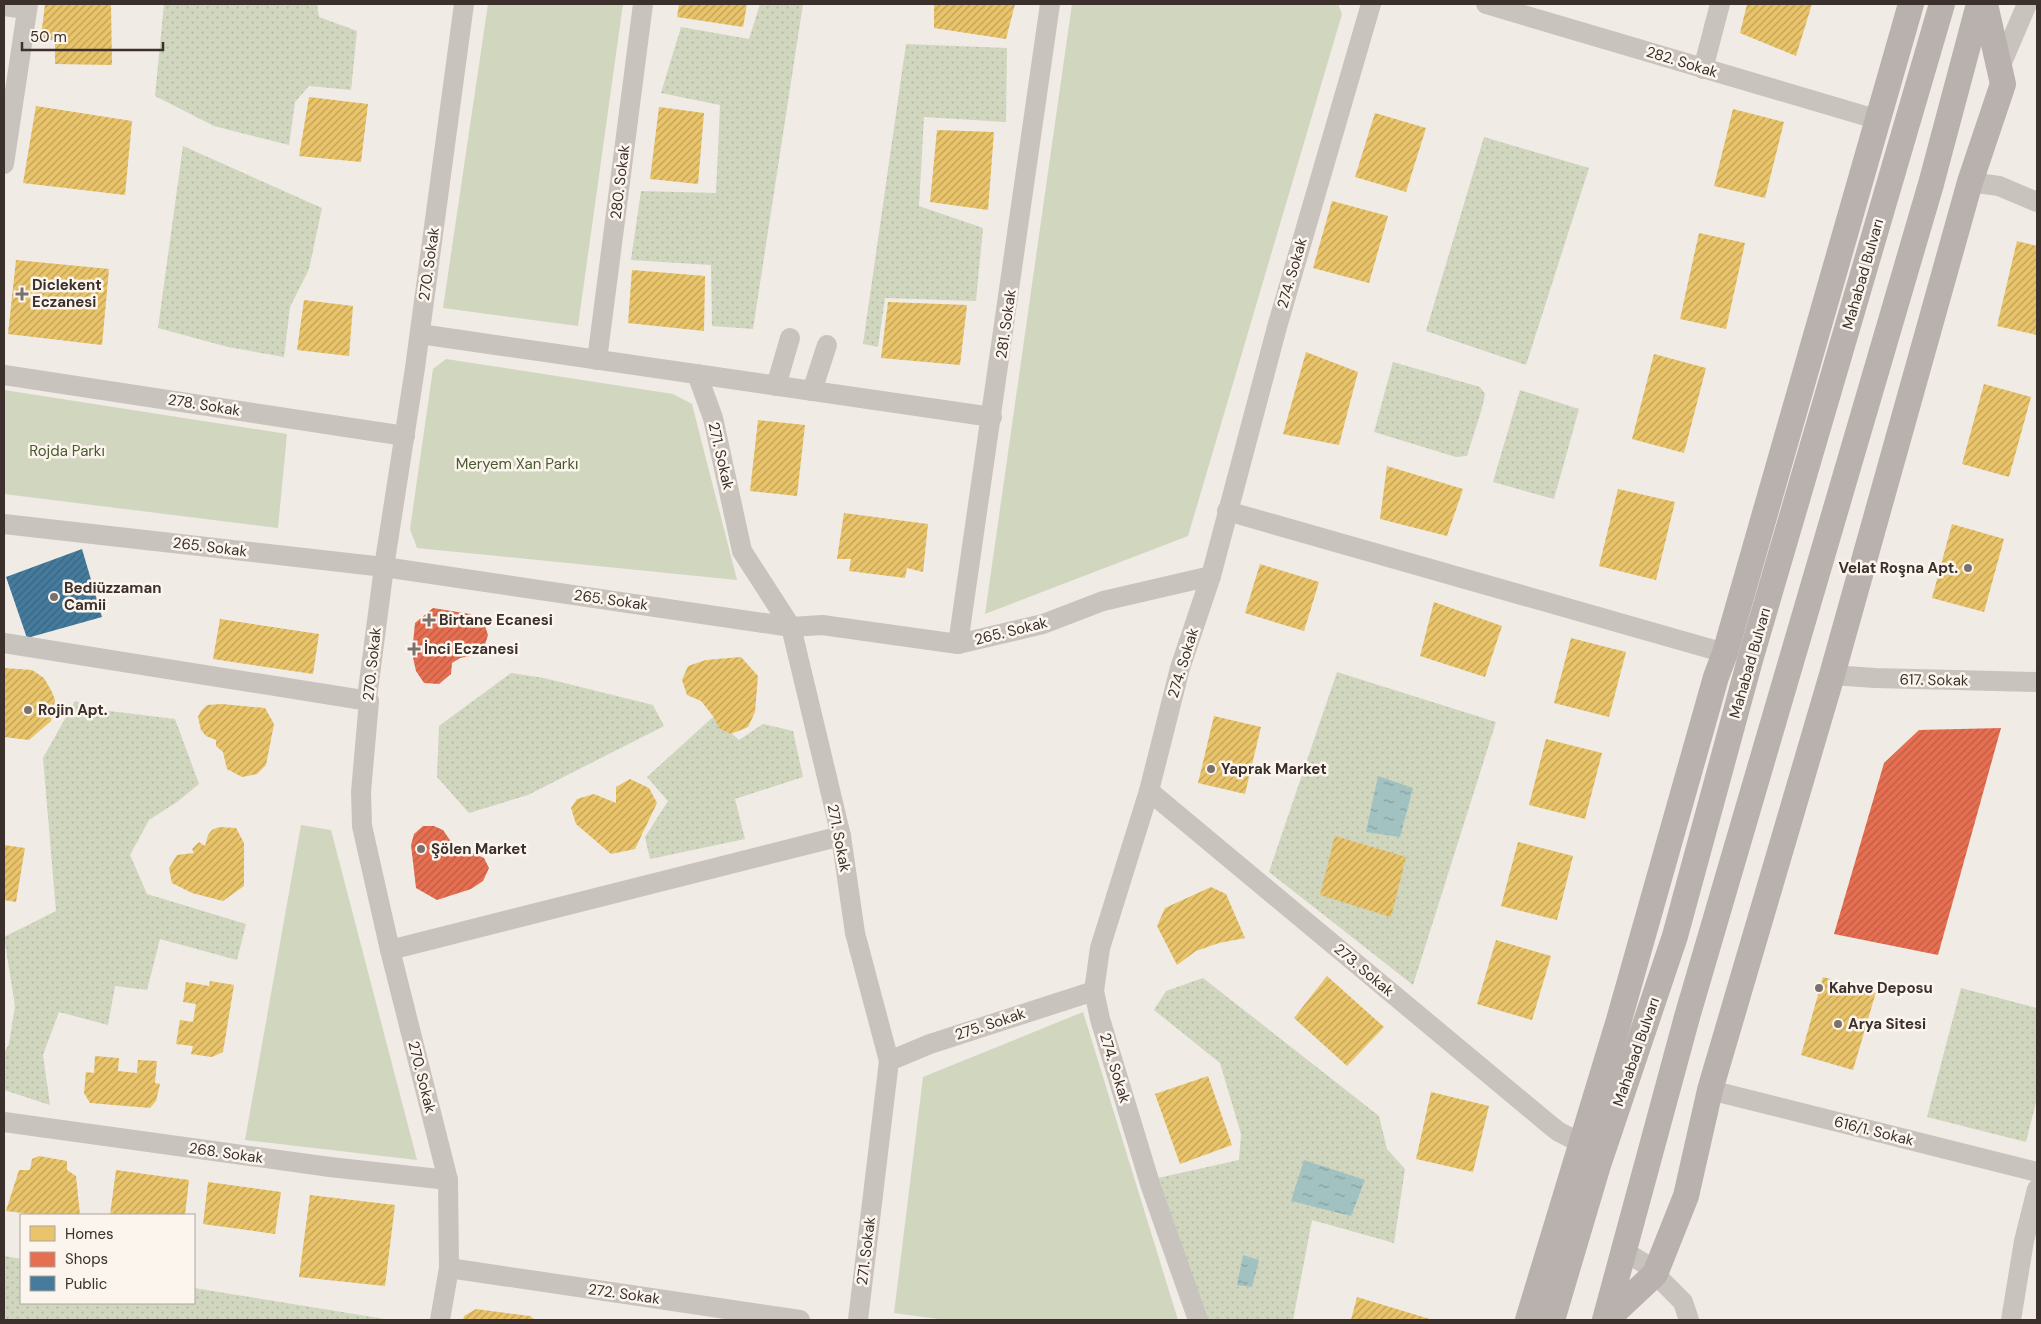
<svg xmlns="http://www.w3.org/2000/svg" width="2041" height="1324" viewBox="0 0 2041 1324" font-family="'DM Sans',sans-serif">
<style>
.grass{fill:url(#grass-dots)}
.park{fill:#d1d6bf}
.water{fill:url(#water-ripples)}
.homes{fill:url(#homes-hatch)}
.shops{fill:url(#shops-hatch)}
.public{fill:url(#public-hatch)}
.lines{fill:none;stroke-linecap:round;stroke-linejoin:round}
.minor{stroke:#c9c3be;stroke-width:20}
.major{stroke:#b8b1ad;stroke-width:26}
.poi-dot{fill:#7a716c;stroke:#fbf5ee;stroke-width:2}
.labels{text-anchor:middle;dominant-baseline:central;stroke-width:5;stroke-linejoin:round;paint-order:stroke}
.street-label{font-size:15px;fill:#3b302b;stroke:#fbf5ee}
.poi-label{font-size:15px;font-weight:bold;fill:#3b302b;stroke:#fbf5ee;text-anchor:start}
.park-label{font-size:15px;fill:#4a5a2e;stroke:#fbf5ee}
</style>
<defs>
<pattern id="grass-dots" width="8" height="8" patternUnits="userSpaceOnUse" patternTransform="scale(1.25)"><rect width="8" height="8" fill="#d1d6bf"/><path d="M2 2h.1M6 6h.1" fill="none" stroke="#b4b8a4" stroke-width="1.8" stroke-linecap="round"/></pattern>
<pattern id="water-ripples" width="26" height="14" patternUnits="userSpaceOnUse" patternTransform="scale(1.25)"><rect width="26" height="14" fill="#a1c2c1"/><path d="M2 4q2-2 4 0t4 0M15 11q2-2 4 0t4 0" fill="none" stroke="#849e9d"/></pattern>
<pattern id="homes-hatch" width="6" height="6" patternUnits="userSpaceOnUse" patternTransform="scale(1.25)"><rect width="6" height="6" fill="#e9c46a"/><path d="M-1 1l2-2M0 6l6-6M5 7l2-2" fill="none" stroke="#bea057"/></pattern>
<pattern id="shops-hatch" width="6" height="6" patternUnits="userSpaceOnUse" patternTransform="scale(1.25)"><rect width="6" height="6" fill="#e76f51"/><path d="M-1 1l2-2M0 6l6-6M5 7l2-2" fill="none" stroke="#bc5c43"/></pattern>
<pattern id="public-hatch" width="6" height="6" patternUnits="userSpaceOnUse" patternTransform="scale(1.25)"><rect width="6" height="6" fill="#457b9d"/><path d="M-1 1l2-2M0 6l6-6M5 7l2-2" fill="none" stroke="#3b6580"/></pattern>
</defs>
<rect width="100%" height="100%" fill="#f0ebe5"/>
<g class="grass">
<path d="M 164,4 L 317,4 L 319,17 L 357,31 L 351,90 L 309,86 L 295,102 L 289,145 L 214,126 L 155,96 Z"/>
<path d="M 760,4 L 803,4 L 753,329 L 712,326 L 711,265 L 631,260 L 641,191 L 716,193 L 720,105 L 661,93 L 681,27 L 749,39 Z"/>
<path d="M 906,44 L 1007,48 L 1006,122 L 924,117 L 919,206 L 983,228 L 976,301 L 885,298 L 878,347 L 863,344 Z"/>
<path d="M 1484,137 L 1589,168 L 1526,365 L 1426,331 Z"/>
<path d="M 183,146 L 322,208 L 309,269 L 290,307 L 284,357 L 228,347 L 158,328 Z"/>
<path d="M 1393,362 L 1480,387 L 1485,394 L 1482,408 L 1467,456 L 1456,457 L 1374,432 Z"/>
<path d="M 1520,390 L 1579,409 L 1554,499 L 1493,482 Z"/>
<path d="M 1337,672 L 1496,722 L 1413,985 L 1269,872 Z"/>
<path d="M 511,673 L 544,678 L 653,705 L 664,726 L 528,795 L 469,813 L 437,777 L 439,726 Z"/>
<path d="M 75,701 L 101,710 L 175,719 L 199,784 L 177,802 L 149,820 L 130,855 L 147,894 L 246,924 L 237,960 L 160,939 L 147,990 L 115,986 L 108,1025 L 59,1012 L 43,1055 L 50,1105 L 4,1090 L 4,1053 L 9,1044 L 15,1006 L 4,937 L 56,911 L 43,758 Z"/>
<path d="M 713,717 L 739,740 L 763,724 L 793,731 L 803,777 L 735,799 L 745,839 L 650,859 L 645,837 L 668,801 L 647,777 Z"/>
<path d="M 1203,978 L 1379,1116 L 1387,1149 L 1405,1169 L 1394,1243 L 1312,1220 L 1293,1320 L 1205,1320 L 1158,1178 L 1239,1160 L 1241,1134 L 1220,1063 L 1154,1010 L 1166,991 Z"/>
<path d="M 1961,988 L 2037,1008 L 2037,1098 L 2026,1142 L 1927,1117 Z"/>
<path d="M 4,1256 L 21,1259 L 21,1303 L 194,1303 L 194,1288 L 391,1320 L 4,1320 Z"/>
</g>
<g class="park">
<path d="M 488,4 L 623,4 L 578,326 L 443,308 Z"/>
<path d="M 1072,4 L 1338,4 L 1342,14 L 1188,536 L 985,614 Z"/>
<path d="M 446,359 L 673,394 L 692,404 L 737,580 L 417,548 L 410,529 L 433,369 Z"/>
<path d="M 4,390 L 287,434 L 278,528 L 4,494 Z"/>
<path d="M 301,825 L 331,830 L 417,1160 L 245,1140 Z"/>
<path d="M 1083,1012 L 1178,1320 L 946,1320 L 894,1313 L 923,1077 Z"/>
</g>
<g class="water">
<path d="M 1378,776 L 1413,788 L 1400,837 L 1366,832 Z"/>
<path d="M 1304,1160 L 1365,1180 L 1351,1216 L 1291,1201 Z"/>
<path d="M 1243,1255 L 1259,1260 L 1252,1287 L 1237,1285 Z"/>
</g>
<g class="homes">
<path d="M 45,4 L 111,4 L 112,65 L 55,64 L 55,41 L 41,37 Z"/>
<path d="M 679,4 L 747,4 L 743,27 L 677,17 Z"/>
<path d="M 934,4 L 1015,4 L 1006,39 L 934,28 Z"/>
<path d="M 1747,4 L 1812,4 L 1796,56 L 1740,33 Z"/>
<path d="M 309,97 L 368,104 L 361,162 L 299,156 Z"/>
<path d="M 36,106 L 132,121 L 125,195 L 23,183 Z"/>
<path d="M 659,107 L 704,113 L 698,184 L 650,179 Z"/>
<path d="M 1733,109 L 1784,122 L 1765,198 L 1714,186 Z"/>
<path d="M 1375,113 L 1426,128 L 1406,192 L 1355,177 Z"/>
<path d="M 937,130 L 994,132 L 988,210 L 930,202 Z"/>
<path d="M 1332,201 L 1388,216 L 1369,283 L 1313,268 Z"/>
<path d="M 1699,233 L 1745,243 L 1726,329 L 1680,319 Z"/>
<path d="M 2017,241 L 2037,246 L 2037,335 L 1997,326 Z"/>
<path d="M 16,260 L 109,269 L 102,345 L 8,334 Z"/>
<path d="M 632,270 L 705,276 L 704,331 L 628,323 Z"/>
<path d="M 304,300 L 353,306 L 349,356 L 297,350 Z"/>
<path d="M 888,302 L 967,305 L 960,365 L 881,358 Z"/>
<path d="M 1306,352 L 1358,372 L 1339,445 L 1283,434 Z"/>
<path d="M 1654,354 L 1706,368 L 1684,453 L 1632,439 Z"/>
<path d="M 1984,384 L 2031,397 L 2009,477 L 1962,464 Z"/>
<path d="M 758,420 L 805,425 L 797,496 L 750,491 Z"/>
<path d="M 1387,466 L 1463,489 L 1447,536 L 1380,519 Z"/>
<path d="M 1618,489 L 1675,502 L 1656,580 L 1599,566 Z"/>
<path d="M 844,513 L 928,524 L 923,572 L 907,568 L 905,578 L 849,571 L 851,559 L 837,559 Z"/>
<path d="M 1952,524 L 2004,539 L 1984,612 L 1932,598 Z"/>
<path d="M 1260,564 L 1319,582 L 1304,631 L 1245,613 Z"/>
<path d="M 1434,602 L 1502,626 L 1485,677 L 1420,656 Z"/>
<path d="M 220,619 L 319,634 L 313,674 L 213,659 Z"/>
<path d="M 1571,638 L 1626,652 L 1609,717 L 1554,703 Z"/>
<path d="M 741,657 L 758,676 L 755,712 L 748,727 L 731,734 L 720,729 L 713,716 L 701,701 L 687,695 L 682,680 L 688,666 L 706,660 Z"/>
<path d="M 4,668 L 32,670 L 44,678 L 52,692 L 55,700 L 51,721 L 29,740 L 4,737 Z"/>
<path d="M 222,704 L 265,708 L 274,724 L 266,765 L 257,774 L 242,777 L 227,769 L 223,752 L 216,746 L 216,740 L 206,736 L 201,730 L 198,717 L 201,711 L 207,705 Z"/>
<path d="M 1214,716 L 1261,727 L 1245,794 L 1198,783 Z"/>
<path d="M 1546,739 L 1602,753 L 1585,819 L 1529,805 Z"/>
<path d="M 630,779 L 649,788 L 657,803 L 635,849 L 611,854 L 576,824 L 571,808 L 577,799 L 594,794 L 616,803 L 616,787 Z"/>
<path d="M 219,827 L 236,828 L 244,843 L 244,886 L 223,901 L 192,893 L 172,883 L 169,868 L 177,855 L 194,853 L 192,849 L 199,842 L 205,846 L 208,835 L 212,830 Z"/>
<path d="M 1335,836 L 1406,857 L 1391,917 L 1320,895 Z"/>
<path d="M 1518,842 L 1573,856 L 1557,920 L 1501,906 Z"/>
<path d="M 4,845 L 25,848 L 16,902 L 4,900 Z"/>
<path d="M 1211,887 L 1226,894 L 1245,938 L 1219,943 L 1196,951 L 1177,965 L 1157,926 L 1165,908 Z"/>
<path d="M 1496,940 L 1551,956 L 1532,1020 L 1477,1004 Z"/>
<path d="M 1327,976 L 1384,1027 L 1347,1066 L 1294,1018 Z"/>
<path d="M 1823,977 L 1876,992 L 1853,1070 L 1801,1055 Z"/>
<path d="M 210,981 L 234,985 L 223,1052 L 212,1057 L 191,1054 L 193,1046 L 176,1044 L 180,1020 L 193,1022 L 196,1004 L 183,1002 L 186,982 L 209,986 Z"/>
<path d="M 95,1056 L 119,1058 L 118,1071 L 137,1073 L 138,1060 L 157,1061 L 155,1083 L 160,1084 L 156,1101 L 150,1108 L 90,1103 L 84,1093 L 86,1072 L 94,1073 Z"/>
<path d="M 1208,1076 L 1232,1145 L 1180,1164 L 1155,1094 Z"/>
<path d="M 1431,1092 L 1489,1106 L 1473,1172 L 1416,1159 Z"/>
<path d="M 39,1156 L 67,1161 L 67,1170 L 76,1176 L 80,1215 L 38,1215 L 6,1211 L 19,1170 L 30,1170 L 32,1159 Z"/>
<path d="M 116,1170 L 189,1180 L 185,1215 L 110,1215 Z"/>
<path d="M 208,1182 L 281,1192 L 275,1234 L 203,1224 Z"/>
<path d="M 310,1195 L 395,1205 L 385,1286 L 299,1277 Z"/>
<path d="M 1357,1297 L 1433,1320 L 1351,1320 Z"/>
<path d="M 476,1309 L 530,1316 L 535,1320 L 463,1320 L 464,1316 Z"/>
</g>
<g class="shops">
<path d="M 433,608 L 470,614 L 484,623 L 488,635 L 484,648 L 475,655 L 460,658 L 452,663 L 451,674 L 439,684 L 424,683 L 416,671 L 412,653 L 415,623 Z"/>
<path d="M 2001,728 L 1938,955 L 1834,934 L 1884,763 L 1919,730 Z"/>
<path d="M 423,826 L 434,826 L 443,830 L 452,843 L 484,858 L 489,868 L 483,881 L 471,889 L 437,900 L 416,888 L 411,845 L 414,834 Z"/>
</g>
<path class="public" d="M 82,549 L 102,617 L 27,638 L 6,577 Z"/>
<g class="lines">
<g class="minor">
<path d="M 1486,4 L 1879,120"/>
<path d="M 4,6 L 27,9"/>
<path d="M 2000,67 L 2027,4"/>
<path d="M 1703,69 L 1720,4"/>
<path d="M 4,164 L 28,4"/>
<path d="M 1970,182 L 1999,186 L 2037,202"/>
<path d="M 420,334 L 992,417"/>
<path d="M 597,360 L 643,4"/>
<path d="M 697,374 L 713,418 L 742,551 L 791,627 L 841,836 L 855,933 L 889,1061 L 858,1320"/>
<path d="M 4,375 L 405,436"/>
<path d="M 776,386 L 790,338"/>
<path d="M 812,391 L 827,345"/>
<path d="M 1227,511 L 1725,653"/>
<path d="M 4,524 L 384,567 L 791,627 L 822,625 L 958,644 L 1043,624 L 1103,601 L 1211,576"/>
<path d="M 4,643 L 369,701"/>
<path d="M 958,644 L 1050,4"/>
<path d="M 1832,675 L 1875,678 L 2037,682"/>
<path d="M 1149,791 L 1550,1125 L 1559,1132 L 1583,1144"/>
<path d="M 390,950 L 841,836"/>
<path d="M 889,1061 L 930,1044 L 1094,991"/>
<path d="M 1710,1090 L 2037,1172"/>
<path d="M 4,1122 L 330,1167 L 448,1180"/>
<path d="M 1624,1251 L 1645,1264 L 1683,1302 L 1689,1320"/>
<path d="M 449,1268 L 800,1320"/>
<path d="M 440,1320 L 449,1268 L 448,1180 L 390,950 L 362,826 L 361,792 L 369,701 L 367,698 L 384,567 L 415,368 L 464,4"/>
<path d="M 1198,1320 L 1151,1187 L 1100,1019 L 1094,991 L 1100,948 L 1149,791 L 1180,668 L 1211,576 L 1277,327 L 1371,4"/>
<path d="M 2011,1320 L 2024,1241 L 2037,1189"/>
</g>
<g class="major">
<path d="M 1528,1320 L 1619,1020 L 1716,677 L 1725,653 L 1911,4"/>
<path d="M 1552,1320 L 1598,1165 L 1675,936 L 1750,660 L 1942,4"/>
<path d="M 1605,1320 L 1687,1017 L 1931,184 L 1979,4"/>
<path d="M 1606,1320 L 1655,1274 L 1686,1196 L 1710,1090 L 1832,675 L 1970,182 L 2003,84 L 1985,4"/>
</g>
</g>
<g class="poi-dot">
<path d="M19.5 286.5h5v5h5v5h-5v5h-5v-5h-5v-5h5z"/>
<circle cx="1968" cy="568" r="5"/>
<circle cx="54" cy="597" r="5"/>
<path d="M426.5 612.5h5v5h5v5h-5v5h-5v-5h-5v-5h5z"/>
<path d="M411.5 641.5h5v5h5v5h-5v5h-5v-5h-5v-5h5z"/>
<circle cx="28" cy="710" r="5"/>
<circle cx="1211" cy="769" r="5"/>
<circle cx="421" cy="849" r="5"/>
<circle cx="1819" cy="988" r="5"/>
<circle cx="1838" cy="1024" r="5"/>
</g>
<g class="labels">
<g class="street-label">
<text transform="translate(1682 62) rotate(17)">282. Sokak</text>
<text transform="translate(620 182) rotate(-83)">280. Sokak</text>
<text transform="translate(429 264) rotate(-82)">270. Sokak</text>
<text transform="translate(1292 273) rotate(-74)">274. Sokak</text>
<text transform="translate(1863 274) rotate(-74)">Mahabad Bulvarı</text>
<text transform="translate(1006 324) rotate(-82)">281. Sokak</text>
<text transform="translate(204 405) rotate(9)">278. Sokak</text>
<text transform="translate(721 456) rotate(77)">271. Sokak</text>
<text transform="translate(210 547) rotate(7)">265. Sokak</text>
<text transform="translate(611 600) rotate(8)">265. Sokak</text>
<text transform="translate(1011 631) rotate(-14)">265. Sokak</text>
<text transform="translate(1183 663) rotate(-73)">274. Sokak</text>
<text transform="translate(1750 663) rotate(-74)">Mahabad Bulvarı</text>
<text transform="translate(372 664) rotate(-84)">270. Sokak</text>
<text transform="translate(1934 680) rotate(1)">617. Sokak</text>
<text transform="translate(839 838) rotate(79)">271. Sokak</text>
<text transform="translate(1364 970) rotate(40)">273. Sokak</text>
<text transform="translate(990 1024) rotate(-18)">275. Sokak</text>
<text transform="translate(1636 1052) rotate(-71)">Mahabad Bulvarı</text>
<text transform="translate(1115 1068) rotate(73)">274. Sokak</text>
<text transform="translate(422 1077) rotate(76)">270. Sokak</text>
<text transform="translate(1874 1131) rotate(14)">616/1. Sokak</text>
<text transform="translate(226 1153) rotate(8)">268. Sokak</text>
<text transform="translate(866 1251) rotate(-83)">271. Sokak</text>
<text transform="translate(624 1294) rotate(8)">272. Sokak</text>
</g>
<g class="poi-label">
<text x="32" y="285">Diclekent<tspan x="32" dy="17">Eczanesi</tspan></text>
<text x="1958" y="568" text-anchor="end">Velat Roşna Apt.</text>
<text x="64" y="588">Bediüzzaman<tspan x="64" dy="17">Camii</tspan></text>
<text x="439" y="620">Birtane Ecanesi</text>
<text x="424" y="649">İnci Eczanesi</text>
<text x="38" y="710">Rojin Apt.</text>
<text x="1221" y="769">Yaprak Market</text>
<text x="431" y="849">Şölen Market</text>
<text x="1829" y="988">Kahve Deposu</text>
<text x="1848" y="1024">Arya Sitesi</text>
</g>
<g class="park-label">
<text x="67" y="451">Rojda Parkı</text>
<text x="517" y="464">Meryem Xan Parkı</text>
</g>
</g>
<rect width="2041" height="1324" fill="none" stroke="#3b302b" stroke-width="10"/>
<rect x="20" y="1214" width="175" height="90" fill="#fbf5ee" stroke="#aea6a0"/>
<rect x="30" y="1226" width="25" height="15" fill="#e9c46a" stroke="#aea6a0"/>
<text x="65" y="1239" font-size="15" fill="#3b302b">Homes</text>
<rect x="30" y="1252" width="25" height="15" fill="#e76f51" stroke="#aea6a0"/>
<text x="65" y="1264" font-size="15" fill="#3b302b">Shops</text>
<rect x="30" y="1276" width="25" height="15" fill="#457b9d" stroke="#aea6a0"/>
<text x="65" y="1289" font-size="15" fill="#3b302b">Public</text>
<path d="M22 42v8h141v-8" fill="none" stroke="#3b302b" stroke-width="2.5"/>
<text x="30" y="42" font-size="15" fill="#3b302b" stroke="#fbf5ee" stroke-width="4" paint-order="stroke">50 m</text>
</svg>
